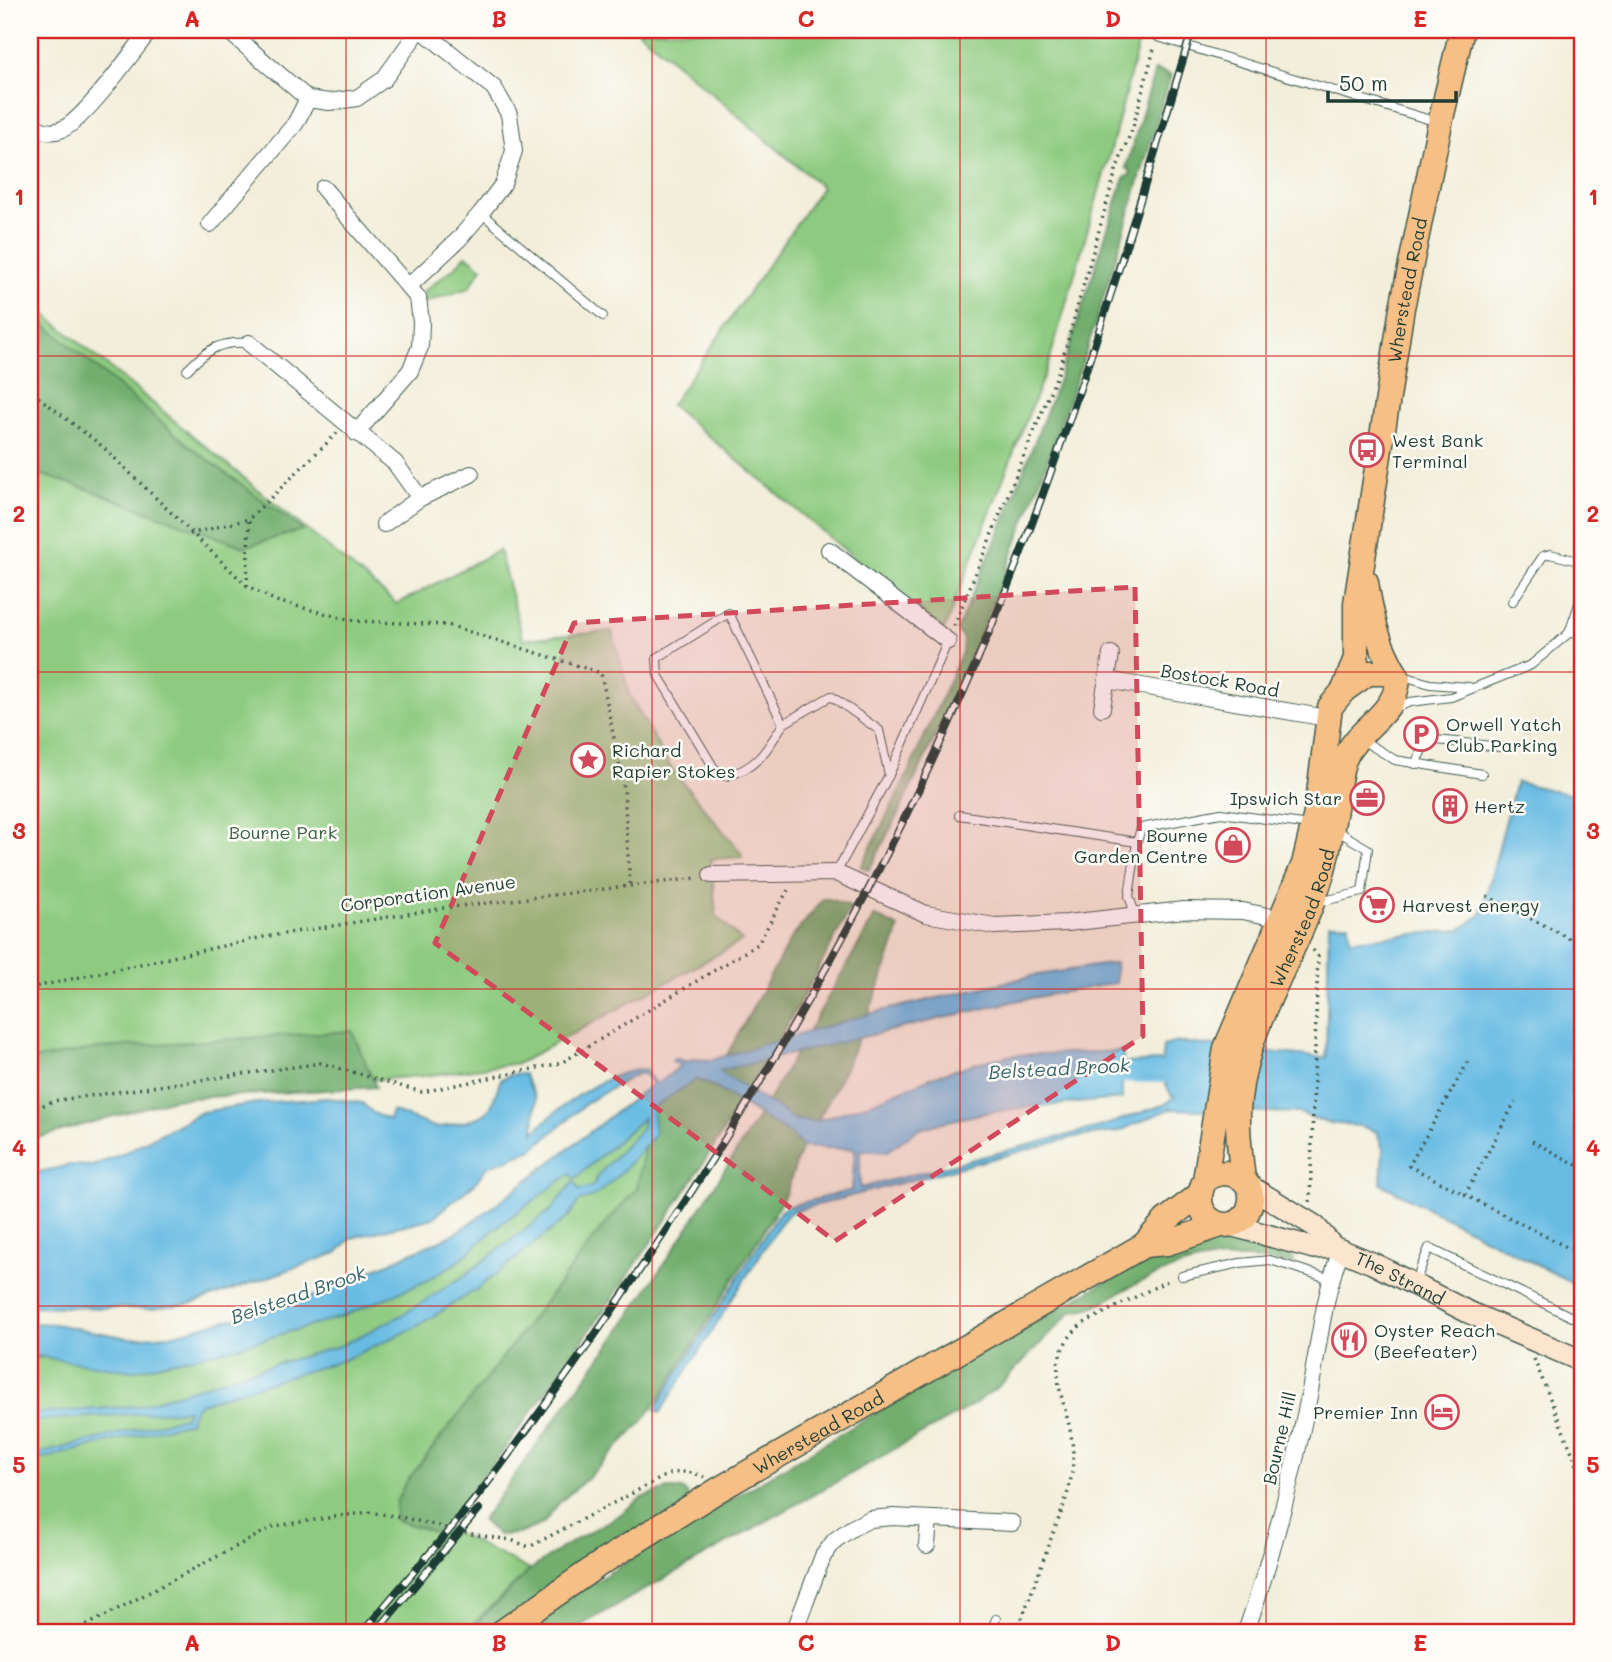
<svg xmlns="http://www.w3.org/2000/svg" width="1612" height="1662" viewBox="0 0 1612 1662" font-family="Mali,sans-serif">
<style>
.green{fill:#8ecb80;stroke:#56845a;stroke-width:2}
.forest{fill:#72af6e;stroke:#487651;stroke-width:2}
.water{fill:#68bbe3;stroke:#447c8c;stroke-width:2;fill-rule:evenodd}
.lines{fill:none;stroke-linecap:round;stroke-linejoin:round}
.stream{stroke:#68bbe3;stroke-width:5}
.lane-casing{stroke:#3f584d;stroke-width:10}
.street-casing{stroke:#3f584d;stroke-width:18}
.secondary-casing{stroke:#3f584d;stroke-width:24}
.primary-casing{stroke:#3f584d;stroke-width:27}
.path{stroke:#3f584d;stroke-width:3.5;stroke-dasharray:2 5;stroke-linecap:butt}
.lane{stroke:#fff;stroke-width:8}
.street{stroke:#fff;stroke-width:16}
.secondary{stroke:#fbe5cf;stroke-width:21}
.primary{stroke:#f5bf86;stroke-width:24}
.rail-casing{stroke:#1f3d34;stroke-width:8}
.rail{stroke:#fdfcf7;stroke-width:5;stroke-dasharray:16;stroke-linecap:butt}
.marked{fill:#d1495b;fill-opacity:0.2;stroke:#d1495b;stroke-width:5;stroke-dasharray:14 9;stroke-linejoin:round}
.grid{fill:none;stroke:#d62828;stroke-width:2;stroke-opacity:0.55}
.labels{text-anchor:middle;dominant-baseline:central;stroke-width:5;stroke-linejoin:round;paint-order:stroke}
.street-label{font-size:18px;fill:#1f3d34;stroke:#fdfcf7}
.poi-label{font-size:18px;fill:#1f3d34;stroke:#fdfcf7;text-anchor:start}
.park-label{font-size:18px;fill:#3b6047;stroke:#fdfcf7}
.water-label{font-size:19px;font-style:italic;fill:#356369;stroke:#fdfcf7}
.neatline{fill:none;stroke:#d62828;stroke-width:2.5}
.grid-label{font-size:23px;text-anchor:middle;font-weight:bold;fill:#d62828}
</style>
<rect width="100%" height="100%" fill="#fdfcf7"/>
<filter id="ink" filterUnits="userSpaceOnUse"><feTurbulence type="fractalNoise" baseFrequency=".0143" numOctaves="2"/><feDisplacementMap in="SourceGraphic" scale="14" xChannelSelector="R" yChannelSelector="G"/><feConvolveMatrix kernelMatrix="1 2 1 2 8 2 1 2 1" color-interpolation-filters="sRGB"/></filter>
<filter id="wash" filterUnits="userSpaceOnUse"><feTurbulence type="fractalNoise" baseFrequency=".00686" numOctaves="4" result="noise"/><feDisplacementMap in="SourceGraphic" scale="28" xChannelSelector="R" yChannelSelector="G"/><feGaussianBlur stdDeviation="1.57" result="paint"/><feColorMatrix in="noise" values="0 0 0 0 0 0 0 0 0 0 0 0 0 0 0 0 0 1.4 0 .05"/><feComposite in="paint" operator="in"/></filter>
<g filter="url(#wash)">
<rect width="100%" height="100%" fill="#f2eeda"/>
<g class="green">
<path d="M 637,30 L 1138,30 L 1141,33 L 1110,153 L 1049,362 L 944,630 L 877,577 L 671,405 L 822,187 Z"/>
<path d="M 466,255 L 482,268 L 469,288 L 423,303 L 424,291 L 454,268 Z"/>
<path d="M 30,302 L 397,604 L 499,550 L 523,639 L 612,631 L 630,696 L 671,768 L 741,853 L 742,857 L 711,859 L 716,916 L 742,941 L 519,1063 L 423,1076 L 171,1095 L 30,1136 Z"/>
<path d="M 665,1099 L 637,1188 L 397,1503 L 530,1570 L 464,1632 L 30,1632 L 30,1359 L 341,1317 Z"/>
</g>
<g class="forest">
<path d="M 1155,70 L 1171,75 C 1143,166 1117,258 1087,348 C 1026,527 958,703 869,870 L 861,867 L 905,780 L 962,652 L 963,640 L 957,630 L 1005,518 L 1059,379 L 1124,178 L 1131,174 L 1129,169 L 1126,168 Z"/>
<path d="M 30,312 L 192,448 L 303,530 L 244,547 L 87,489 L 30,471 Z"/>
<path d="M 823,899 L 829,899 L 851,907 C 738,1130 590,1335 441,1534 L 395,1520 L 396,1503 L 404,1485 L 601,1229 L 637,1188 L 651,1108 L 697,1079 L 716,1087 L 718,1071 L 790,940 Z"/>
<path d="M 875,916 L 899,928 C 878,994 852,1062 817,1121 L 796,1120 L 793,1136 L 802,1147 L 786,1192 L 779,1206 L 660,1398 L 640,1424 L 589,1477 L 560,1502 L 543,1524 L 518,1534 L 498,1535 L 482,1520 L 618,1333 L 689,1226 L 764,1108 Z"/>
<path d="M 352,1031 L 376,1087 L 174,1099 L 30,1140 L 30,1060 L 99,1048 Z"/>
<path d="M 1220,1240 C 1244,1242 1271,1246 1293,1257 L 1294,1264 C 1230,1254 1195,1256 1136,1284 C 1111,1295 1101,1309 1072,1311 L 999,1386 L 973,1405 L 569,1632 L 525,1632 L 564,1601 L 627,1562 L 897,1400 L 1128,1269 L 1188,1246 Z"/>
<path d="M 668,1489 L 682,1489 L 687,1494 L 690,1503 L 494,1632 L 467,1632 L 530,1570 L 563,1547 L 621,1514 L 641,1498 Z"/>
</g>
<path class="water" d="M 1516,782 L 1582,797 L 1582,1288 L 1381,1184 L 1383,1149 L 1377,1132 L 1361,1126 L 1327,1123 L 1299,1113 L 1169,1109 L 1117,1132 L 1075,1137 L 790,1212 L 779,1225 L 660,1413 L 655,1410 L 777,1216 L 786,1207 L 852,1190 L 855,1149 L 802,1147 L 793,1136 L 716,1088 L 697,1079 L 652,1108 L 655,1134 C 639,1152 602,1200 579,1201 L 568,1217 L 476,1290 L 414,1328 L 344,1360 L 200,1403 L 195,1408 L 189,1422 L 30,1462 L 30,1456 L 185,1417 L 188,1410 L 30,1421 L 30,1414 L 139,1406 L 243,1373 L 340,1346 L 404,1314 L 465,1275 L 551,1210 L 574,1181 L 579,1190 L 592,1187 L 599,1174 L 641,1129 L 643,1118 L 575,1179 L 570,1174 L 498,1226 L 459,1261 L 424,1282 L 341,1317 L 233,1348 L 131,1371 L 30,1355 L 30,1323 L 54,1324 L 129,1338 L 170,1335 L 310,1298 L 454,1234 L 490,1209 L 652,1084 L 644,1074 L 637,1074 L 589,1101 L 533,1149 L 487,1167 L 474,1184 L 433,1218 L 351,1238 L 337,1253 L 194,1303 L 152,1309 L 30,1306 L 30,1174 L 70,1165 L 92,1166 L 122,1154 L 202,1112 L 257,1103 L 329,1098 L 362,1103 L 373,1113 L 389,1120 L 392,1111 L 437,1128 L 468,1121 L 485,1114 L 491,1107 L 501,1079 L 510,1075 L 524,1074 L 536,1099 L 534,1132 C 558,1107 609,1069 645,1070 L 655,1083 L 659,1083 L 680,1066 L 672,1061 L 674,1058 L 687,1062 L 691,1059 L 711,1060 L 877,1012 L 1032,976 L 1115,963 L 1116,983 L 1020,1000 L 719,1071 L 796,1120 L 817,1121 L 879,1100 L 935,1076 L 976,1063 L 1013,1055 L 1123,1051 L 1123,1063 L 1162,1061 L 1163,1046 L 1177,1042 L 1326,1058 L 1329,924 L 1349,924 L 1350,940 L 1459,930 L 1481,915 ZM 1163,1078 L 1171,1095 L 1175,1096 L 1166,1104 L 1103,1126 L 860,1188 L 860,1150 L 886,1152 L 917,1130 L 943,1122 L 985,1113 L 1028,1107 L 1122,1099 L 1122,1079 Z"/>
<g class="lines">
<path class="stream" d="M 1115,1080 L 1168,1080"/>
</g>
</g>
<g filter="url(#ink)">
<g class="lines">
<g class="lane-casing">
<g id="lane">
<path d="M 1151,30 L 1158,37 L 1437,122"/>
<path d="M 481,213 L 603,316"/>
<path d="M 187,370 C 208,349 219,341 249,343"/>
<path d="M 1512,602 L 1543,556 L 1550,554 L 1582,562"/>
<path d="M 1569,633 L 1582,634"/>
<path d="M 1400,675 L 1430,684 L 1469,687"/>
<path d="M 1394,708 L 1410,702 L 1451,697 L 1531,665 L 1569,633 L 1582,595"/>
<path d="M 783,724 C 767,750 756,770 725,776 L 714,768 L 658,675 L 657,658 L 729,613 L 783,724 L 831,696 L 879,730 L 889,775"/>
<path d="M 1362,740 L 1395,760 L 1482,774"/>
<path d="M 1415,764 L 1424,746 L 1437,740 L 1500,747"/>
<path d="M 959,815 L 1137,842 L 1129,896 L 1135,914"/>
<path d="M 1137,842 L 1141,828 L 1221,813 L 1310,825"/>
<path d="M 836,873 L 889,775 L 948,641"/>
<path d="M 1315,903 L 1362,892 L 1368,849 L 1334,829"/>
<path d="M 1182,1276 L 1240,1263 L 1270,1260 L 1331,1279"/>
<path d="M 1415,1282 L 1429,1248 L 1572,1317 L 1582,1316"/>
<path d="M 990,1632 L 996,1619"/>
</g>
</g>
<g class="street-casing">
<g id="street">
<path d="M 227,30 L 308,99 L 329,102 L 357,98 L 384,79 L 419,30"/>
<path d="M 30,122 C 38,130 49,134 60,130 C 82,124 133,51 150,30"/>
<path d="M 323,188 L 418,298 L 421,322 L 420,347 L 410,371 L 356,433"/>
<path d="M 210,224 L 295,124 L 308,99"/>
<path d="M 409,286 L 459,239 L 481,213 L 503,184 L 514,151 L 509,114 L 494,88 L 422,30"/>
<path d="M 249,343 L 395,463 L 420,498 L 384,524"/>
<path d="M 420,498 L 471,474"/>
<path d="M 829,550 L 948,641"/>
<path d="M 1107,680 L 1327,718"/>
<path d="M 1102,708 L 1111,654"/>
<path d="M 711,875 L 836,873 L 926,914 L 994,926 L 1067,923 L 1184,910 L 1243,911 L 1282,919"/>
<path d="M 927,1545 L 929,1519"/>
<path d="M 794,1632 L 823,1556 L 835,1540 L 852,1528 L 870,1519 L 893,1517 L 1012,1523"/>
<path d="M 1246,1632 C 1271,1559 1291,1482 1307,1406 C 1318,1354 1322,1300 1341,1250"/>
</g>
</g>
<g class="secondary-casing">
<g id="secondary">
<path d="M 1249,1186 L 1315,1226 L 1333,1247"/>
<path id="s1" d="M 1230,1225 L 1314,1248 L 1333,1247 L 1372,1263 L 1468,1312 L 1582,1361"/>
</g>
</g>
<g class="primary-casing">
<g id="primary">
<path id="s2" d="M 1344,690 L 1356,658 L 1356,603 L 1402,308 L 1440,123 L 1462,30"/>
<path id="s3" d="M 1243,1179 C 1240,1153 1236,1126 1239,1099 C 1247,1021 1297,954 1320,880 C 1328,855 1332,828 1336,802 C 1338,788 1339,773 1344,760 C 1356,728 1397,715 1398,678 C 1378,645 1372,620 1366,582"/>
<path d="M 1205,1180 C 1217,1171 1230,1171 1243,1179 C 1250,1187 1253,1194 1250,1205 C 1241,1242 1183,1224 1205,1180 L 1226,1048 L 1304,864 L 1317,809 L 1330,707 L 1344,690 L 1368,673 L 1395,673"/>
<path d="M 1144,1245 L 1167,1243 L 1221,1225"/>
<path id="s4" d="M 502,1632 L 601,1563 L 718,1490 L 1144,1245 L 1166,1220 L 1199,1195"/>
</g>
</g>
<g class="path">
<path d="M 30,386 L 38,397 L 102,446 L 247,586 L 276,601 L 355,621 L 448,625 L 601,673 L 624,789 L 630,887"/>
<path d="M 190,534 L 249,519 L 337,433"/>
<path d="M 247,586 L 249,519"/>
<path d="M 954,626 L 1060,368 L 1117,167 L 1133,127 L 1154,49"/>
<path d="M 1487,896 L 1582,945"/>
<path d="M 30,988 L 264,937 L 444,908 L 697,878"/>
<path d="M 1582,1053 L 1571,1077 L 1582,1083"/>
<path d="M 1468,1062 L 1409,1166 L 1582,1255"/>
<path d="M 30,1111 L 53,1101 L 321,1063 L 422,1092 L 561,1063 L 758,944 L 788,890"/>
<path d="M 1532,1141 L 1582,1168"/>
<path d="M 1465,1195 L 1515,1102"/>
<path d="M 1310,1202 L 1318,956 L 1313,950"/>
<path d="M 1534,1359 L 1582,1477"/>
<path d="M 74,1632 L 275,1526 L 368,1512 L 401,1517 L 471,1534 L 511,1540 L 529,1547 L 669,1474 C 682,1471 691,1471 704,1477"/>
<path d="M 1017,1632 C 1028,1602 1039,1572 1050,1541 C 1061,1513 1074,1484 1073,1454 C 1072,1403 1034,1366 1082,1324 L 1171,1279"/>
</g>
<use href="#lane" class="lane"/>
<use href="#street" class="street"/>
<use href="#secondary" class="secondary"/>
<use href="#primary" class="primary"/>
<g class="rail-casing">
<g id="rail">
<path d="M 380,1627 L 479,1509"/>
<path d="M 363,1632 C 403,1583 447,1535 486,1485 C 671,1239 838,977 962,695 C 1058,480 1124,254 1192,30"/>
</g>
</g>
<use href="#rail" class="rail"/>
</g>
</g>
<path class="marked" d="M 1135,587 L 1143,1036 L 835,1241 L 435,943 L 574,623 Z"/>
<path class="grid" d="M 346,30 L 346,1632M 652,30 L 652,1632M 960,30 L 960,1632M 1266,30 L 1266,1632M 30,356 L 1582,356M 30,672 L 1582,672M 30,989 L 1582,989M 30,1306 L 1582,1306"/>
<defs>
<g id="bus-ring" transform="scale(1.75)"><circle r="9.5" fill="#fdfcf7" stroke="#d1495b" stroke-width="1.5"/><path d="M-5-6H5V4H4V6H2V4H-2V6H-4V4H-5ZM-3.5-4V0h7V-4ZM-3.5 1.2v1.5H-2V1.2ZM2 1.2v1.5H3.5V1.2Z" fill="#d1495b"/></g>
<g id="parking-ring" transform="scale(1.75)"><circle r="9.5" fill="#fdfcf7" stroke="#d1495b" stroke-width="1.5"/><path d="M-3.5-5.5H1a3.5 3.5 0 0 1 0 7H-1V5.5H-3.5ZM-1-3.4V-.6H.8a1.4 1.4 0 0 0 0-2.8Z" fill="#d1495b"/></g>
<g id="sight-ring" transform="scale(1.75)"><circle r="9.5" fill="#fdfcf7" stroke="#d1495b" stroke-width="1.5"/><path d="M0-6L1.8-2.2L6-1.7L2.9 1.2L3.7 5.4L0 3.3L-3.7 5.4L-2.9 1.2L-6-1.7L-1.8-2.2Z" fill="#d1495b"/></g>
<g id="office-ring" transform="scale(1.75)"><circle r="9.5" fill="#fdfcf7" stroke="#d1495b" stroke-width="1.5"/><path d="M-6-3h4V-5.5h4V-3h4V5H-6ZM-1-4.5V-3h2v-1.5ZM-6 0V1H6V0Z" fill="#d1495b"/></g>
<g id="building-ring" transform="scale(1.75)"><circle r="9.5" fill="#fdfcf7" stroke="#d1495b" stroke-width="1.5"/><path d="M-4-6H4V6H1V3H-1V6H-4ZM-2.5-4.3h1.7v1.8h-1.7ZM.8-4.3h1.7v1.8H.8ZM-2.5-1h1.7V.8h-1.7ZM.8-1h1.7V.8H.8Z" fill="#d1495b"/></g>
<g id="shop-ring" transform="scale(1.75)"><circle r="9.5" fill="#fdfcf7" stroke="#d1495b" stroke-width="1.5"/><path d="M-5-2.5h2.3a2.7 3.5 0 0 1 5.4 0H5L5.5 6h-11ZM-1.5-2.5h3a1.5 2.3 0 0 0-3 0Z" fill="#d1495b"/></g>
<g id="supermarket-ring" transform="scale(1.75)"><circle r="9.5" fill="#fdfcf7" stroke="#d1495b" stroke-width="1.5"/><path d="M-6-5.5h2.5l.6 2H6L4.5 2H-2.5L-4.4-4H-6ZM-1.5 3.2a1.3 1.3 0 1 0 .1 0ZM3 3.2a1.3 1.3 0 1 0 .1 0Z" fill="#d1495b"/></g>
<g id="restaurant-ring" transform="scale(1.75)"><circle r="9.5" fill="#fdfcf7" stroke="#d1495b" stroke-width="1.5"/><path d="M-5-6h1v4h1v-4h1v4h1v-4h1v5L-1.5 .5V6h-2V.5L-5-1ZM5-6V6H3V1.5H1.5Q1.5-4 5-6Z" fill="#d1495b"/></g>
<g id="hotel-ring" transform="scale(1.75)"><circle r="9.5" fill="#fdfcf7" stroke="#d1495b" stroke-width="1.5"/><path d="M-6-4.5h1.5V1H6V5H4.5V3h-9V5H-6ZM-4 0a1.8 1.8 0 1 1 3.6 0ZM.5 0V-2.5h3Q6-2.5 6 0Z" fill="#d1495b"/></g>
</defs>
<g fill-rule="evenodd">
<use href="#bus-ring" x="1367" y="450"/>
<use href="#parking-ring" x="1421" y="734"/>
<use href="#sight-ring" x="588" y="760"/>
<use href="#office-ring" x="1367" y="798"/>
<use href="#building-ring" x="1450" y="806"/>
<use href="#shop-ring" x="1233" y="845"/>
<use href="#supermarket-ring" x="1377" y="905"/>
<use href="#restaurant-ring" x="1349" y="1340"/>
<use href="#hotel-ring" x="1442" y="1412"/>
</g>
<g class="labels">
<g class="street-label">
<text stroke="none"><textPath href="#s2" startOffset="406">Wherstead Road</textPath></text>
<text transform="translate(1220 680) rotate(10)">Bostock Road</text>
<text transform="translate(428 893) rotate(-8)">Corporation Avenue</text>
<text stroke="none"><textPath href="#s3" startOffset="273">Wherstead Road</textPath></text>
<text stroke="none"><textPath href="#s1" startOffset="180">The Strand</textPath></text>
<text stroke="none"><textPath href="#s4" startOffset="374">Wherstead Road</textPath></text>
<text transform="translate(1279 1438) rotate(-77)">Bourne Hill</text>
</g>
<g class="poi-label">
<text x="1392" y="440">West Bank<tspan x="1392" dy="21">Terminal</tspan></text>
<text x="1446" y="724">Orwell Yatch<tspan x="1446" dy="21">Club Parking</tspan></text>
<text x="612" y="750">Richard<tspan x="612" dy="21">Rapier Stokes</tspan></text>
<text x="1342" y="798" text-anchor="end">Ipswich Star</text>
<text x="1474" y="806">Hertz</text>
<text x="1208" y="835" text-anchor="end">Bourne<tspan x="1208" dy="21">Garden Centre</tspan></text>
<text x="1402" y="905">Harvest energy</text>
<text x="1374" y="1330">Oyster Reach<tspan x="1374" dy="21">(Beefeater)</tspan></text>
<text x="1418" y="1412" text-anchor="end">Premier Inn</text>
</g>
<g class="park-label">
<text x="283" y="832">Bourne Park</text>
</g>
<g class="water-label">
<text transform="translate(1059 1068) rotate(-3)">Belstead Brook</text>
<text transform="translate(298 1294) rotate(-19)">Belstead Brook</text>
</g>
</g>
<rect width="1612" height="1662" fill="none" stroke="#fdfcf7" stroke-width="77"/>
<path d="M1328 91v10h128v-10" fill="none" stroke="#1f3d34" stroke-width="3.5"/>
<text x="1339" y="91" font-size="21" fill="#1f3d34" stroke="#fdfcf7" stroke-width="5" paint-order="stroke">50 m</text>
<rect x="38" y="38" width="1536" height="1586" class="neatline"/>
<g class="grid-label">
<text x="192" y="27">A</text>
<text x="499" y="27">B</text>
<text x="806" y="27">C</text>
<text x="1113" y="27">D</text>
<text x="1420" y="27">E</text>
<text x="19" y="205">1</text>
<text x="1593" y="205">1</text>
<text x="19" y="522">2</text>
<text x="1593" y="522">2</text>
<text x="19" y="839">3</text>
<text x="1593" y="839">3</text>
<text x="19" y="1156">4</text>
<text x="1593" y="1156">4</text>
<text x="19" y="1473">5</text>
<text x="1593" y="1473">5</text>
<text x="192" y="1651">A</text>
<text x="499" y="1651">B</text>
<text x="806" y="1651">C</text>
<text x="1113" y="1651">D</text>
<text x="1420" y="1651">E</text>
</g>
</svg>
